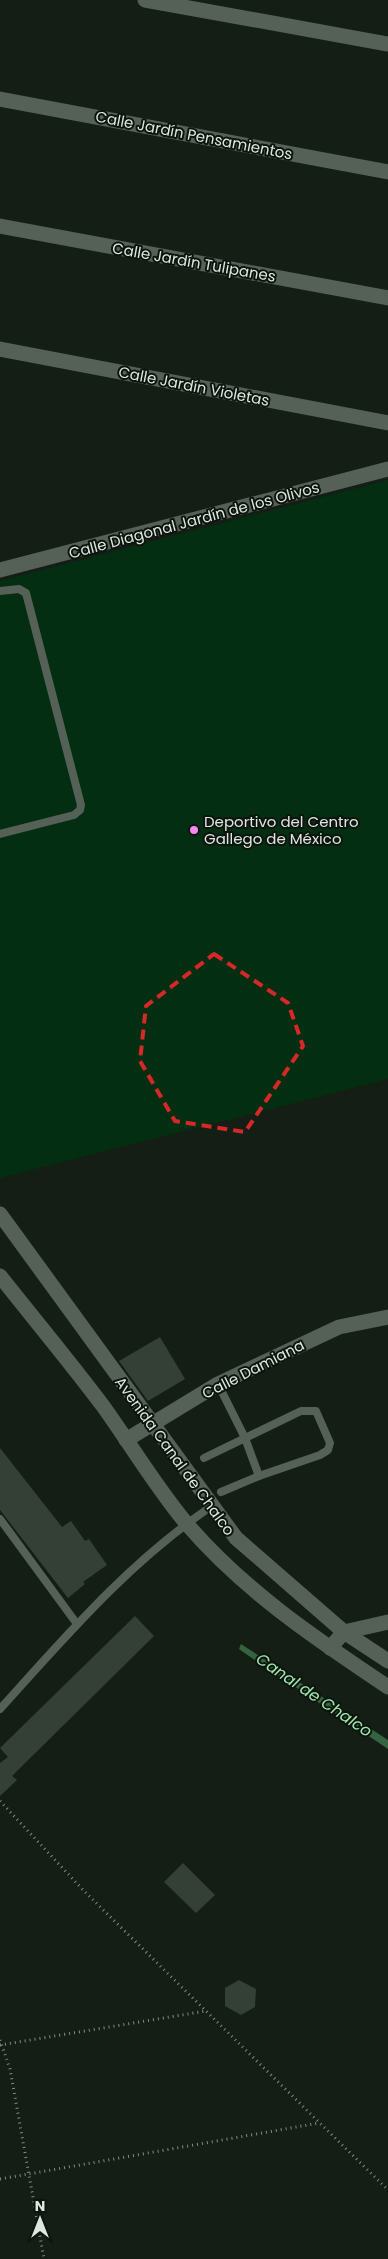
<svg xmlns="http://www.w3.org/2000/svg" width="388" height="2259" viewBox="0 0 388 2259" font-family="Poppins,sans-serif">
<style>
.green{fill:#042e11}
.water{fill:#36633f}
.building{fill:#343f36}
.lines{fill:none;stroke-linecap:round;stroke-linejoin:round}
.path{stroke:#838b84;stroke-width:3;stroke-dasharray:1 4;stroke-linecap:butt}
.service{stroke:#556056;stroke-width:8}
.minor{stroke:#556056;stroke-width:15}
.tertiary{stroke:#556056;stroke-width:15}
.secondary{stroke:#556056;stroke-width:15}
.marked{fill:none;stroke:#d62828;stroke-width:4;stroke-dasharray:10 6;stroke-linejoin:round}
.poi-dot{fill:#f589ef;stroke:#0b140d;stroke-width:2}
.labels{text-anchor:middle;dominant-baseline:central;stroke-width:4;stroke-linejoin:round;paint-order:stroke}
.street-label{font-size:15px;fill:#dfe6e0;stroke:#0b140d}
.poi-label{font-size:15px;fill:#dfe6e0;stroke:#0b140d;text-anchor:start}
.water-label{font-size:16px;font-style:italic;fill:#a1e7ad;stroke:#0b140d}
</style>
<rect width="100%" height="100%" fill="#141e15"/>
<path class="green" d="M 388,480 L 388,1079 L 0,1178 L 0,581 Z"/>
<path class="water" d="M 241,1644 L 388,1740 L 388,1749 L 243,1652 L 239,1649 Z"/>
<g class="building">
<path d="M 160,1337 L 185,1379 L 148,1401 L 119,1361 Z"/>
<path d="M 0,1448 L 62,1527 L 71,1521 L 85,1541 L 89,1539 L 107,1565 L 83,1582 L 85,1584 L 68,1598 L 0,1510 Z"/>
<path d="M 135,1616 L 154,1636 L 12,1776 L 17,1780 L 0,1796 L 0,1763 L 8,1757 L 0,1748 Z"/>
<path d="M 183,1863 L 215,1895 L 196,1913 L 164,1882 Z"/>
<path d="M 239,1980 L 256,1989 L 255,2007 L 241,2015 L 225,2006 L 225,1988 Z"/>
</g>
<g class="lines">
<g class="path">
<path d="M 0,1801 L 84,1891 L 388,2190"/>
<path d="M 0,2040 L 10,2069 L 44,2259"/>
<path d="M 0,2045 L 206,2011"/>
<path d="M 0,2179 L 319,2123"/>
</g>
<g class="service">
<path d="M 0,591 L 19,589 L 26,593 L 81,805 L 80,810 L 74,815 L 0,834"/>
<path d="M 204,1458 L 301,1411 L 316,1411 L 330,1443 L 328,1450 L 320,1455 L 259,1476 L 245,1438 L 218,1384"/>
<path d="M 221,1492 L 259,1476"/>
<path d="M 0,1519 L 77,1624"/>
<path d="M 0,1709 C 66,1636 130,1561 212,1506"/>
</g>
<g class="minor">
<path d="M 145,0 L 388,44"/>
<path d="M 0,99 L 388,172"/>
<path d="M 0,226 L 388,298"/>
<path d="M 0,349 L 388,423"/>
<path d="M 126,1440 L 218,1384 L 339,1327 L 388,1317"/>
</g>
<g class="tertiary">
<path d="M 0,570 L 388,469"/>
<path d="M 330,1648 L 344,1632 L 388,1622"/>
</g>
<g class="secondary">
<path d="M 0,1214 L 236,1538 L 344,1632 L 388,1661"/>
<path d="M 0,1276 C 34,1319 70,1362 103,1406 C 131,1445 156,1487 186,1523 C 243,1590 316,1639 388,1687"/>
</g>
</g>
<path class="marked" d="M 214,954 L 288,1003 L 303,1046 L 245,1132 L 175,1121 L 140,1061 L 146,1006 Z"/>
<circle class="poi-dot" cx="194" cy="830" r="5"/>
<g class="labels">
<g class="street-label">
<text transform="translate(194 135) rotate(11)">Calle Jardín Pensamientos</text>
<text transform="translate(194 262) rotate(10)">Calle Jardín Tulipanes</text>
<text transform="translate(194 386) rotate(11)">Calle Jardín Violetas</text>
<text transform="translate(194 520) rotate(-15)">Calle Diagonal Jardín de los Olivos</text>
<text transform="translate(253 1369) rotate(-27)">Calle Damiana</text>
<text transform="translate(175 1456) rotate(54)">Avenida Canal de Chalco</text>
</g>
<g class="poi-label">
<text x="204" y="821">Deportivo del Centro<tspan x="204" dy="17">Gallego de México</tspan></text>
</g>
<g class="water-label">
<text transform="translate(314 1695) rotate(34)">Canal de Chalco</text>
</g>
</g>
<g transform="translate(40 2219)" stroke="#0b140d" stroke-width="4" paint-order="stroke">
<path d="M0-4L9 19L0 12L-9 19Z" fill="#dfe6e0"/>
<text y="-8" font-size="14" font-weight="bold" text-anchor="middle" fill="#dfe6e0">N</text>
</g>
</svg>
